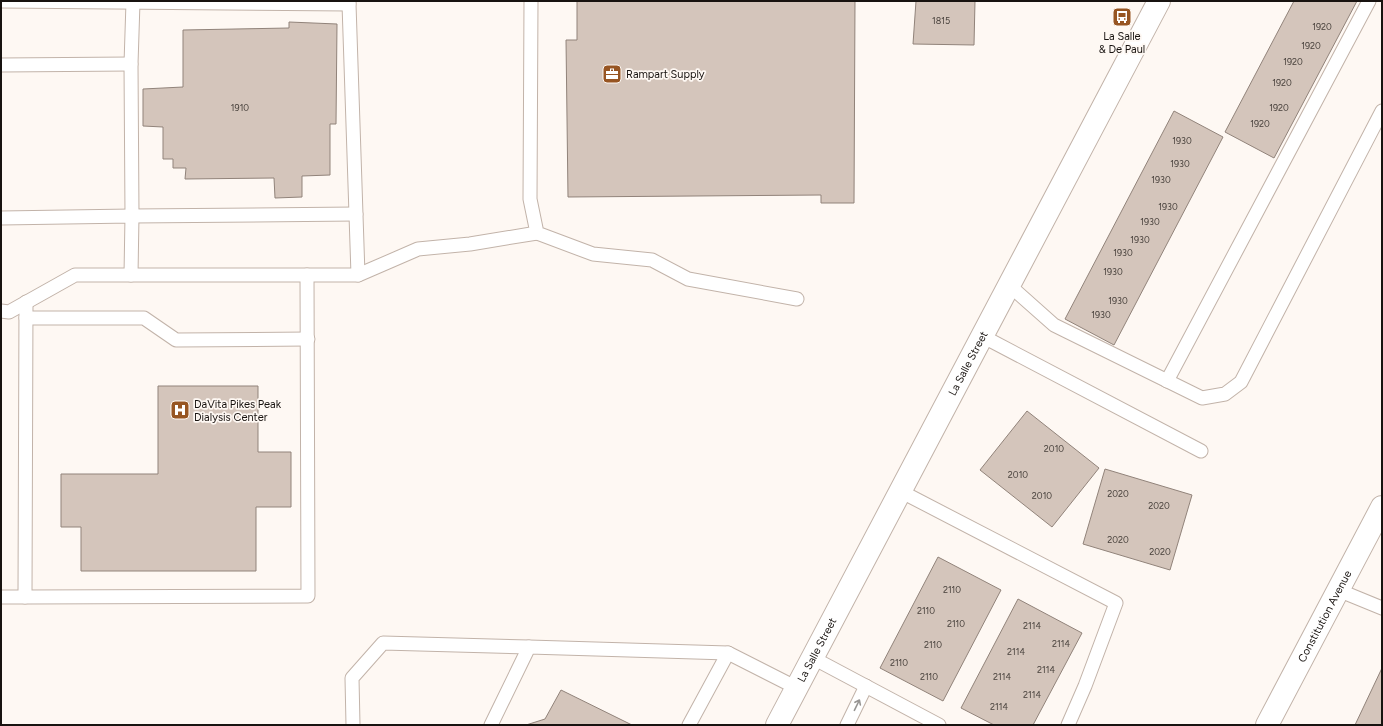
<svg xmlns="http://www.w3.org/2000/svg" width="1383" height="726" viewBox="0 0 1383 726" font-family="Figtree,sans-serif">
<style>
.building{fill:#d4c5bb;stroke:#91837a}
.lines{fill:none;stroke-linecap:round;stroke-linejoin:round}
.service-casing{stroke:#c2b3a9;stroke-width:15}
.minor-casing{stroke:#c2b3a9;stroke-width:24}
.primary-casing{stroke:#c2b3a9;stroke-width:24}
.service{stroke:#fff;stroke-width:13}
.minor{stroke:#fff;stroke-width:22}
.primary{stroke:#fff;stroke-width:22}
.oneway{stroke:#979593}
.labels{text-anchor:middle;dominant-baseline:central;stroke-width:3.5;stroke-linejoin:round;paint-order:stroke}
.number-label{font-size:9px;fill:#47403b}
.poi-label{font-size:11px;fill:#181310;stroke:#fef8f3;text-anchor:start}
.street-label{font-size:11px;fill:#181310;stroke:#fef8f3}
</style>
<rect width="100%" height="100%" fill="#fef8f3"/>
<g class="building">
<path d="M 577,1 L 855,1 L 854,203 L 821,203 L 821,195 L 568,197 L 566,40 L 577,40 Z"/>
<path d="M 916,1 L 975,1 L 974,45 L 913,44 Z"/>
<path d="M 1294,1 L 1357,1 L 1274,158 L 1225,132 Z"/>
<path d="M 289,22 L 337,24 L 336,124 L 330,124 L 330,175 L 302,176 L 302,197 L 275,198 L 274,178 L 185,179 L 186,168 L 173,168 L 173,159 L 163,159 L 163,127 L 143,126 L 143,89 L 183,87 L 183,30 L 289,28 Z"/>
<path d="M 1174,111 L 1223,137 L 1114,345 L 1065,319 Z"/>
<path d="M 158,386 L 258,386 L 258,452 L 291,452 L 291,507 L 256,507 L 256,571 L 81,571 L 81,527 L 61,527 L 61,474 L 158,474 Z"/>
<path d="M 1027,411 L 1099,468 L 1052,527 L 980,470 Z"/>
<path d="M 1105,469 L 1192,495 L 1170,570 L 1083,544 Z"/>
<path d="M 938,557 L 1001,590 L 943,701 L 880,668 Z"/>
<path d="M 1018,599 L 1082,633 L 1033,725 L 994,725 L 961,708 Z"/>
<path d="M 1382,668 L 1382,725 L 1355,725 Z"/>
<path d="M 561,690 L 632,725 L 526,725 L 545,719 Z"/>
</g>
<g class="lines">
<g class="service-casing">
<g id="service">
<path d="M 1,1 L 349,4 L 349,1"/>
<path d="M 531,1 L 530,199 L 537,233 L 593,254 L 652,260 L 688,279 L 797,299"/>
<path d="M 133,2 L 131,64 L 132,216 L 356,214"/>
<path d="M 349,4 L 358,275"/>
<path d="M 1,65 L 131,64"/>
<path d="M 1,218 L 132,216 L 131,275"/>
<path d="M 1009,285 L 1054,325 L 1202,398 L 1225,394 L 1241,382 L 1382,111"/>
<path d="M 1,311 L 9,312 L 75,275 L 358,275 L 418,249 L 470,244 L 537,233"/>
<path d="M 26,318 L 144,318 L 176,340 L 308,339"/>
<path d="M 982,336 L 1201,451"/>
<path d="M 1167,381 L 1369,1"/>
<path d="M 900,491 L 1116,603 L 1085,686 L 1068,725"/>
<path d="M 1338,590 L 1382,608"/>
<path d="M 1,597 L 25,597 L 26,302"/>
<path d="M 25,597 L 308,596 L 307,275"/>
<path d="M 813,658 L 939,725"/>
<path d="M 353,725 L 352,678 L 383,643 L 529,647"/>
<path d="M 491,725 L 529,647 L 728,653 L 797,688"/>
<path d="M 689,725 L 728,653"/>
<path d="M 847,725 L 866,686"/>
</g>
</g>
<g class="minor-casing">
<g id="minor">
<path id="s1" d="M 777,725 L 1159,1"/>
</g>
</g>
<g class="primary-casing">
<g id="primary">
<path id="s2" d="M 1267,725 L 1382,507"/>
</g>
</g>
<use href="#service" class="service"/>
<use href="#minor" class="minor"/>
<use href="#primary" class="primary"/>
</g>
<defs><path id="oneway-shaft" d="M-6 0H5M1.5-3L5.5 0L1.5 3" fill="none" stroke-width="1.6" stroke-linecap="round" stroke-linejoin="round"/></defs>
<use class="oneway" href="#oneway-shaft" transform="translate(857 705) rotate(-64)"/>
<defs>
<g id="bus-square" transform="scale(1)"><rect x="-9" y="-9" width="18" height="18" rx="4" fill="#975522" stroke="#fef8f3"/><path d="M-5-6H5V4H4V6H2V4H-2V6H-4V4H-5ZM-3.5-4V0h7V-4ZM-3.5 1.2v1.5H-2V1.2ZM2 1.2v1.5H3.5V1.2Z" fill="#fff"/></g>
<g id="office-square" transform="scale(1)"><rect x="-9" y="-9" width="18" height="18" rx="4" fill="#975522" stroke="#fef8f3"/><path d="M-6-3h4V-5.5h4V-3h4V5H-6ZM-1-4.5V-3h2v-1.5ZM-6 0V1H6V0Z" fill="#fff"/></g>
<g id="hospital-square" transform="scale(1)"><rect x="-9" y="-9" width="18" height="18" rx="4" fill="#975522" stroke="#fef8f3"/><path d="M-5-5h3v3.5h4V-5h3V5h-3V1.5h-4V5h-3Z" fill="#fff"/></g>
</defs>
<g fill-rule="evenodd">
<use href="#bus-square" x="1122" y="17"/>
<use href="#office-square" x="612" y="74"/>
<use href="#hospital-square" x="180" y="410"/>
</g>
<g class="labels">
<g class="number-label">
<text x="941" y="20">1815</text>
<text x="1322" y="26">1920</text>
<text x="1311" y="45">1920</text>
<text x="1293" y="61">1920</text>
<text x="1282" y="82">1920</text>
<text x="240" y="107">1910</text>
<text x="1279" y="107">1920</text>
<text x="1260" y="123">1920</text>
<text x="1182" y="140">1930</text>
<text x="1180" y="163">1930</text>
<text x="1161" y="179">1930</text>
<text x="1168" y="206">1930</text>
<text x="1150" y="221">1930</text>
<text x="1140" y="239">1930</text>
<text x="1123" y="252">1930</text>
<text x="1113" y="271">1930</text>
<text x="1118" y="300">1930</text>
<text x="1101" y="314">1930</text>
<text x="1054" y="448">2010</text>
<text x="1018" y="474">2010</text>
<text x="1118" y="493">2020</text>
<text x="1042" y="495">2010</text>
<text x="1159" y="505">2020</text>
<text x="1118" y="539">2020</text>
<text x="1160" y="551">2020</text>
<text x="952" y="589">2110</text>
<text x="926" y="610">2110</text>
<text x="956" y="623">2110</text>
<text x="1032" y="625">2114</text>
<text x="1061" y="643">2114</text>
<text x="933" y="644">2110</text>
<text x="1016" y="651">2114</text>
<text x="899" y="662">2110</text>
<text x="1046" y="669">2114</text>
<text x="929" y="676">2110</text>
<text x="1002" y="676">2114</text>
<text x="1032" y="694">2114</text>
<text x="999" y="706">2114</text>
</g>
<g class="poi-label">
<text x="1122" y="36" text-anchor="middle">La Salle<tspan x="1122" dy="13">&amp; De Paul</tspan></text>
<text x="626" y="74">Rampart Supply</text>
<text x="194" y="404">DaVita Pikes Peak<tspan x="194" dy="13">Dialysis Center</tspan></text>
</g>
<g class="street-label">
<text stroke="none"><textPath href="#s1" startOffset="409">La Salle Street</textPath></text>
<text stroke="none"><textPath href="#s2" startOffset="123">Constitution Avenue</textPath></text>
<text stroke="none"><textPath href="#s1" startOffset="85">La Salle Street</textPath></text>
</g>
</g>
<rect width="1383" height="726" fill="none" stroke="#181310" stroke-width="4"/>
</svg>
